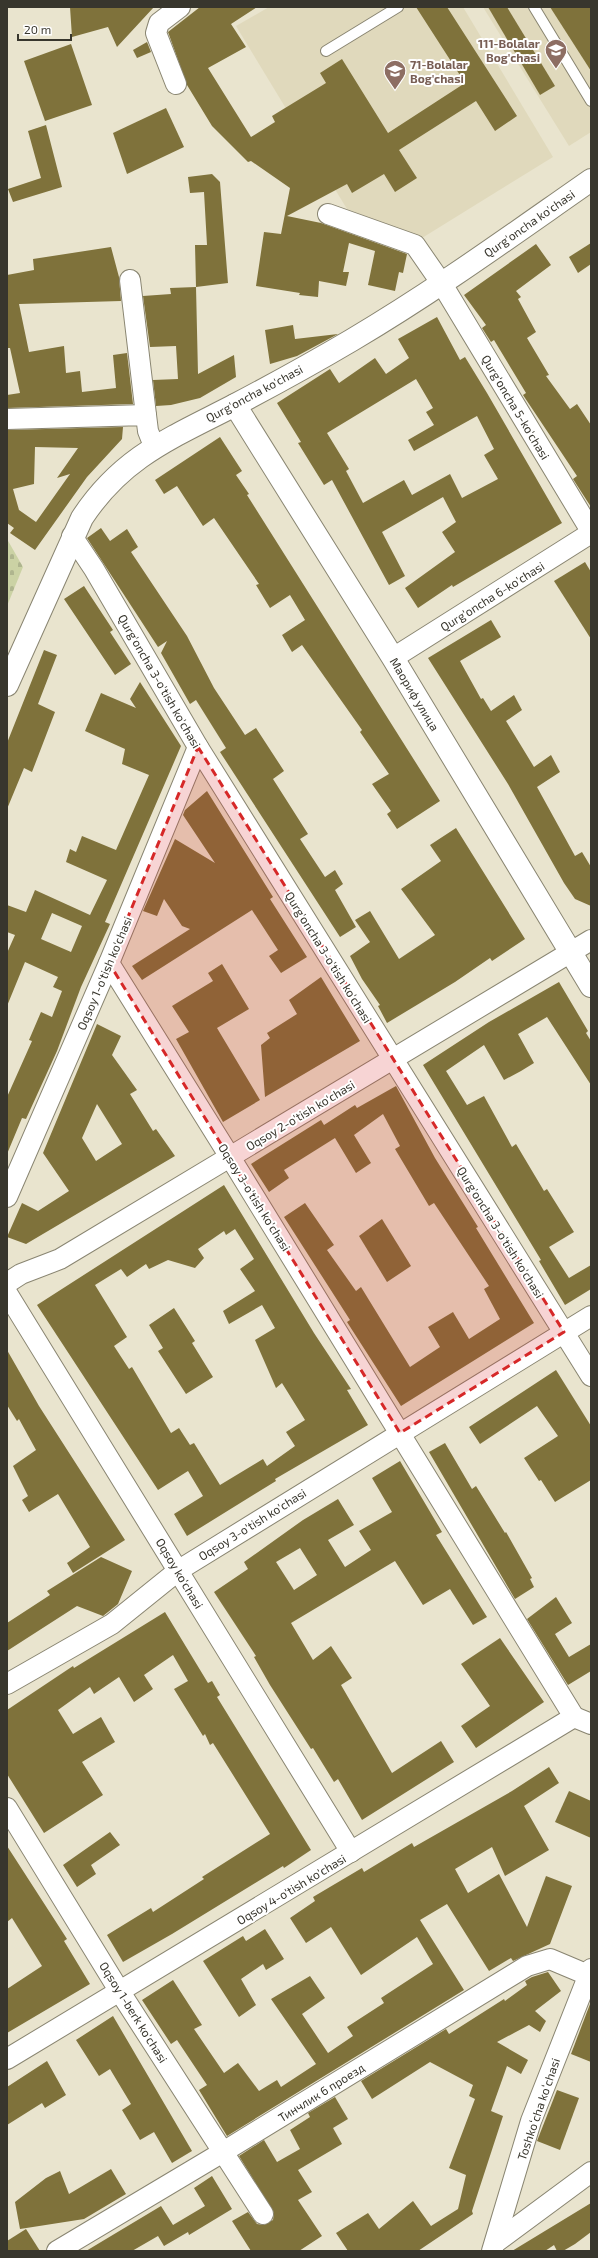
<svg xmlns="http://www.w3.org/2000/svg" width="598" height="2258" viewBox="0 0 598 2258" font-family="'Exo 2',sans-serif">
<style>
.built{fill:#e0d9bc}
.cemetery{fill:url(#cemetery-stones)}
.building{fill:#7f723b;fill-rule:evenodd}
.lines{fill:none;stroke-linecap:round;stroke-linejoin:round}
.service-casing{stroke:#898571;stroke-width:12}
.minor-casing{stroke:#898571;stroke-width:22}
.tertiary-casing{stroke:#898571;stroke-width:24}
.service{stroke:#fff;stroke-width:10}
.minor{stroke:#fff;stroke-width:20}
.tertiary{stroke:#fff;stroke-width:22}
.marked{fill:#d62828;fill-opacity:0.2;stroke:#d62828;stroke-width:3;stroke-dasharray:8 5;stroke-linejoin:round}
.labels{text-anchor:middle;dominant-baseline:central;stroke-width:4;stroke-linejoin:round;paint-order:stroke}
.education-label{font-size:12px;font-weight:bold;fill:#785e54;stroke:#fff;text-anchor:end}
.street-label{font-size:12px;fill:#38362d;stroke:#fff}
</style>
<defs>
<pattern id="cemetery-stones" width="16" height="16" patternUnits="userSpaceOnUse"><rect width="16" height="16" fill="#cbd2a4"/><path d="M2 7V4a2 2 0 0 1 4 0v3zM10 15v-3a2 2 0 0 1 4 0v3z" fill="#afb58e"/></pattern>
</defs>
<rect width="100%" height="100%" fill="#e9e4ce"/>
<g class="built">
<path d="M 269,7 L 463,7 L 553,157 L 422,238 L 347,209 L 236,26 Z"/>
<path d="M 483,7 L 591,7 L 591,132 L 569,146 Z"/>
</g>
<path class="cemetery" d="M 7,539 L 23,567 L 7,606 Z"/>
<g class="building">
<path d="M 70,7 L 154,7 L 117,47 L 108,27 L 72,37 Z"/>
<path d="M 200,7 L 257,7 L 231,24 L 246,47 L 208,68 L 251,137 L 275,122 L 272,116 L 326,83 L 320,73 L 342,59 L 388,133 L 465,83 L 416,7 L 447,7 L 517,116 L 495,131 L 476,101 L 399,150 L 417,178 L 395,192 L 384,174 L 352,193 L 347,184 L 287,216 L 321,223 L 407,254 L 403,273 L 399,272 L 395,291 L 368,285 L 375,251 L 349,243 L 343,272 L 349,272 L 346,286 L 319,281 L 318,297 L 299,295 L 300,293 L 256,286 L 264,232 L 281,234 L 290,188 L 251,161 L 248,162 L 212,126 L 187,85 L 168,32 Z"/>
<path d="M 488,7 L 507,7 L 555,86 L 540,95 Z"/>
<path d="M 550,7 L 591,7 L 591,71 Z"/>
<path d="M 147,42 L 151,52 L 137,58 L 133,50 Z"/>
<path d="M 71,44 L 92,105 L 45,121 L 24,61 Z"/>
<path d="M 166,108 L 184,147 L 127,174 L 113,133 Z"/>
<path d="M 46,125 L 62,187 L 13,202 L 8,189 L 41,178 L 28,131 Z"/>
<path d="M 212,174 L 220,182 L 228,283 L 196,287 L 195,245 L 207,245 L 204,192 L 190,193 L 188,177 Z"/>
<path d="M 591,243 L 591,264 L 578,273 L 569,257 Z"/>
<path d="M 536,244 L 551,265 L 516,291 L 521,297 L 518,299 L 536,332 L 527,338 L 549,375 L 546,376 L 570,409 L 577,404 L 591,425 L 591,507 L 573,479 L 577,476 L 523,395 L 526,393 L 494,340 L 491,342 L 482,328 L 486,325 L 464,295 Z"/>
<path d="M 111,247 L 119,277 L 121,301 L 19,304 L 29,352 L 64,346 L 66,373 L 80,371 L 82,392 L 116,388 L 113,355 L 127,353 L 133,404 L 7,408 L 7,395 L 20,393 L 10,348 L 7,348 L 7,275 L 34,270 L 33,259 Z"/>
<path d="M 196,287 L 198,374 L 234,355 L 236,377 L 200,398 L 171,405 L 156,406 L 153,380 L 178,379 L 176,346 L 150,347 L 143,296 L 171,294 L 170,288 Z"/>
<path d="M 437,317 L 460,360 L 465,357 L 487,393 L 562,523 L 453,587 L 452,585 L 418,608 L 405,588 L 455,552 L 442,532 L 456,522 L 443,497 L 382,532 L 405,576 L 389,585 L 332,480 L 324,485 L 298,443 L 301,442 L 277,403 L 330,369 L 339,383 L 375,358 L 386,374 L 409,358 L 398,339 ZM 416,379 L 433,408 L 426,412 L 434,425 L 408,440 L 414,451 L 477,416 L 494,449 L 484,455 L 498,479 L 462,498 L 450,474 L 412,495 L 404,480 L 363,503 L 346,471 L 349,469 L 327,433 Z"/>
<path d="M 293,325 L 295,339 L 338,334 L 297,356 L 270,364 L 265,330 Z"/>
<path d="M 123,427 L 122,439 L 87,477 L 35,550 L 10,533 L 14,528 L 7,523 L 7,430 ZM 35,447 L 78,448 L 57,478 L 70,474 L 36,522 L 19,510 L 13,489 L 34,484 Z"/>
<path d="M 220,437 L 242,471 L 236,475 L 249,494 L 247,495 L 440,801 L 397,829 L 387,814 L 391,811 L 372,784 L 389,774 L 360,732 L 362,730 L 302,645 L 292,652 L 282,635 L 305,620 L 290,595 L 270,608 L 256,585 L 259,584 L 214,518 L 203,526 L 177,486 L 164,494 L 155,480 Z"/>
<path d="M 101,528 L 110,541 L 127,529 L 138,547 L 131,552 L 187,636 L 214,688 L 245,735 L 256,728 L 284,771 L 273,779 L 308,834 L 300,839 L 325,877 L 335,870 L 343,884 L 335,890 L 356,927 L 340,937 L 220,752 L 226,748 L 196,700 L 190,704 L 161,653 L 167,641 L 158,647 L 87,538 Z"/>
<path d="M 585,562 L 591,572 L 591,639 L 554,581 Z"/>
<path d="M 84,586 L 113,630 L 110,632 L 131,664 L 115,675 L 64,599 Z"/>
<path d="M 491,620 L 501,637 L 460,661 L 481,699 L 483,698 L 491,711 L 514,695 L 522,710 L 506,721 L 534,767 L 551,755 L 560,772 L 537,787 L 575,856 L 582,852 L 591,867 L 591,906 L 575,899 L 564,883 L 508,784 L 428,658 Z"/>
<path d="M 44,650 L 57,655 L 38,704 L 55,712 L 32,772 L 24,768 L 7,809 L 7,743 Z"/>
<path d="M 140,682 L 181,746 L 105,922 L 110,924 L 81,987 L 57,1051 L 26,1119 L 22,1118 L 7,1154 L 7,1097 L 32,1041 L 29,1040 L 41,1012 L 52,1017 L 62,991 L 53,987 L 58,977 L 25,962 L 7,1006 L 7,953 L 15,935 L 7,932 L 7,905 L 26,912 L 35,890 L 90,915 L 107,880 L 66,862 L 70,849 L 76,852 L 82,836 L 116,850 L 149,775 L 122,764 L 125,749 L 85,731 L 101,693 L 136,708 L 130,699 ZM 52,913 L 82,926 L 71,952 L 41,939 Z"/>
<path d="M 207,791 L 273,897 L 270,899 L 307,957 L 281,973 L 269,956 L 278,950 L 252,910 L 142,980 L 132,966 L 190,929 L 182,926 L 164,899 L 157,916 L 143,911 L 175,839 L 215,863 L 183,815 L 185,810 Z"/>
<path d="M 456,828 L 525,939 L 492,961 L 490,958 L 455,982 L 387,1023 L 378,1006 L 380,1005 L 362,979 L 350,956 L 370,942 L 355,920 L 370,911 L 399,959 L 435,935 L 401,889 L 441,861 L 430,845 Z"/>
<path d="M 222,964 L 249,1009 L 217,1028 L 260,1100 L 223,1122 L 176,1039 L 189,1032 L 172,1006 L 213,981 L 208,973 Z"/>
<path d="M 321,977 L 360,1041 L 265,1097 L 261,1045 L 270,1038 L 267,1033 L 297,1014 L 289,1000 Z"/>
<path d="M 559,982 L 588,1031 L 586,1033 L 591,1041 L 591,1085 L 547,1017 L 518,1034 L 534,1063 L 521,1071 L 504,1080 L 484,1045 L 446,1071 L 467,1105 L 484,1096 L 512,1147 L 516,1144 L 544,1191 L 547,1189 L 574,1232 L 549,1247 L 569,1278 L 591,1265 L 591,1289 L 565,1305 L 539,1261 L 541,1260 L 423,1065 L 489,1022 Z"/>
<path d="M 97,1024 L 121,1036 L 112,1055 L 137,1090 L 130,1094 L 153,1131 L 156,1129 L 175,1156 L 26,1244 L 7,1237 L 22,1203 L 38,1211 L 69,1191 L 43,1153 ZM 97,1104 L 122,1144 L 96,1161 L 82,1138 Z"/>
<path d="M 396,1086 L 435,1158 L 478,1227 L 476,1228 L 534,1323 L 401,1406 L 347,1322 L 350,1320 L 284,1217 L 305,1203 L 334,1245 L 327,1250 L 356,1291 L 361,1287 L 410,1367 L 440,1347 L 428,1327 L 453,1312 L 469,1339 L 500,1319 L 484,1289 L 489,1286 L 434,1203 L 429,1206 L 395,1149 L 400,1146 L 383,1114 L 354,1135 L 371,1163 L 356,1173 L 335,1138 L 284,1170 L 289,1178 L 269,1192 L 251,1164 L 321,1120 L 324,1125 L 355,1105 L 357,1108 Z"/>
<path d="M 224,1185 L 314,1333 L 351,1389 L 347,1390 L 368,1425 L 275,1479 L 276,1481 L 187,1536 L 174,1514 L 203,1496 L 188,1471 L 158,1490 L 37,1305 ZM 235,1229 L 254,1259 L 240,1269 L 255,1291 L 223,1311 L 229,1324 L 262,1305 L 275,1328 L 255,1340 L 276,1388 L 282,1383 L 305,1420 L 286,1432 L 295,1446 L 267,1466 L 263,1459 L 220,1485 L 194,1443 L 190,1445 L 179,1428 L 171,1433 L 132,1367 L 129,1369 L 114,1346 L 127,1337 L 95,1285 L 121,1269 L 127,1277 L 146,1264 L 149,1269 L 168,1260 L 195,1268 L 204,1258 L 198,1249 L 224,1231 L 226,1235 Z"/>
<path d="M 382,1219 L 411,1266 L 387,1282 L 359,1236 Z"/>
<path d="M 174,1308 L 195,1341 L 192,1343 L 213,1377 L 186,1394 L 158,1351 L 163,1348 L 149,1325 Z"/>
<path d="M 7,1350 L 39,1406 L 125,1540 L 73,1573 L 67,1563 L 90,1547 L 58,1494 L 29,1512 L 22,1500 L 28,1496 L 13,1466 L 36,1450 L 19,1419 L 17,1421 L 7,1405 Z"/>
<path d="M 556,1370 L 591,1426 L 591,1480 L 555,1502 L 541,1480 L 539,1481 L 524,1458 L 558,1436 L 537,1406 L 480,1444 L 469,1427 Z"/>
<path d="M 445,1443 L 472,1489 L 476,1486 L 505,1533 L 506,1532 L 532,1578 L 530,1579 L 534,1587 L 515,1599 L 429,1452 Z"/>
<path d="M 400,1461 L 442,1532 L 436,1535 L 487,1617 L 473,1625 L 450,1589 L 423,1605 L 395,1561 L 291,1623 L 313,1660 L 331,1646 L 352,1678 L 341,1685 L 392,1773 L 441,1741 L 454,1762 L 362,1820 L 338,1779 L 334,1782 L 313,1748 L 311,1749 L 270,1685 L 254,1657 L 256,1656 L 214,1592 L 248,1569 L 244,1562 L 303,1520 L 338,1499 L 354,1525 L 328,1540 L 345,1567 L 371,1550 L 359,1531 L 392,1512 L 372,1478 ZM 300,1548 L 317,1575 L 294,1590 L 276,1562 Z"/>
<path d="M 101,1557 L 132,1571 L 118,1604 L 103,1616 L 77,1606 L 7,1651 L 7,1623 L 50,1595 L 47,1591 Z"/>
<path d="M 556,1597 L 572,1623 L 555,1634 L 569,1657 L 591,1644 L 591,1671 L 568,1685 L 527,1619 Z"/>
<path d="M 165,1612 L 208,1683 L 212,1681 L 220,1695 L 217,1697 L 311,1850 L 284,1868 L 283,1866 L 172,1934 L 123,1962 L 107,1935 L 151,1908 L 153,1912 L 204,1879 L 202,1877 L 270,1834 L 213,1743 L 210,1745 L 205,1734 L 203,1736 L 174,1689 L 188,1681 L 173,1655 L 144,1675 L 153,1689 L 134,1702 L 119,1677 L 94,1694 L 90,1687 L 58,1710 L 73,1734 L 101,1717 L 115,1742 L 82,1762 L 103,1795 L 44,1833 L 7,1774 L 7,1710 L 73,1666 L 74,1668 Z"/>
<path d="M 500,1638 L 544,1702 L 476,1748 L 461,1726 L 490,1706 L 461,1664 Z"/>
<path d="M 549,1767 L 559,1783 L 524,1806 L 549,1850 L 505,1876 L 492,1847 L 455,1869 L 468,1893 L 499,1874 L 527,1927 L 546,1876 L 572,1886 L 550,1944 L 513,1961 L 511,1958 L 489,1971 L 447,1904 L 420,1920 L 464,1990 L 227,2136 L 199,2090 L 207,2085 L 177,2040 L 171,2044 L 142,2000 L 173,1980 L 202,2025 L 194,2029 L 224,2073 L 238,2063 L 259,2091 L 277,2080 L 281,2087 L 316,2064 L 271,1999 L 310,1976 L 325,1998 L 302,2014 L 328,2053 L 353,2036 L 347,2027 L 384,2003 L 381,1998 L 433,1964 L 417,1937 L 361,1975 L 331,1927 L 306,1943 L 290,1918 L 315,1901 L 313,1897 L 362,1868 L 364,1872 L 412,1843 L 414,1847 L 512,1791 Z"/>
<path d="M 569,1791 L 591,1801 L 591,1838 L 555,1822 Z"/>
<path d="M 110,1832 L 120,1845 L 91,1865 L 96,1874 L 77,1887 L 63,1865 Z"/>
<path d="M 7,1846 L 67,1939 L 64,1941 L 90,1984 L 7,2033 L 7,1989 L 42,1966 L 12,1918 L 7,1922 Z"/>
<path d="M 265,1929 L 284,1959 L 266,1970 L 263,1964 L 241,1979 L 256,2005 L 239,2017 L 203,1961 L 243,1936 L 246,1941 Z"/>
<path d="M 548,1972 L 561,1991 L 535,2011 L 546,2021 L 540,2032 L 529,2025 L 497,2042 L 528,2060 L 521,2074 L 507,2066 L 491,2111 L 503,2116 L 472,2211 L 473,2214 L 418,2251 L 348,2251 L 336,2233 L 368,2213 L 379,2229 L 413,2201 L 431,2226 L 458,2209 L 466,2175 L 449,2168 L 475,2099 L 469,2096 L 473,2085 L 430,2062 L 372,2099 L 361,2081 L 446,2029 L 449,2034 L 504,1999 L 505,2001 L 527,1985 L 525,1981 L 532,1977 Z"/>
<path d="M 590,2004 L 591,2004 L 591,2062 L 571,2054 Z"/>
<path d="M 113,2016 L 192,2151 L 172,2163 L 154,2132 L 140,2140 L 122,2110 L 131,2104 L 110,2069 L 99,2076 L 76,2040 Z"/>
<path d="M 47,2061 L 66,2095 L 45,2108 L 42,2103 L 7,2125 L 7,2087 Z"/>
<path d="M 557,2090 L 579,2098 L 560,2150 L 537,2141 Z"/>
<path d="M 335,2097 L 348,2119 L 333,2128 L 342,2144 L 298,2170 L 312,2192 L 298,2200 L 322,2236 L 299,2251 L 251,2251 L 232,2221 L 248,2212 L 257,2224 L 264,2225 L 273,2220 L 274,2213 L 239,2156 L 264,2140 L 277,2162 L 300,2149 L 290,2130 L 310,2117 L 308,2113 Z"/>
<path d="M 111,2169 L 126,2194 L 84,2219 L 20,2229 L 15,2202 L 46,2178 L 60,2171 L 69,2194 Z"/>
<path d="M 212,2176 L 232,2209 L 189,2235 L 188,2232 L 164,2246 L 158,2236 L 132,2251 L 86,2251 L 161,2206 L 173,2225 L 205,2206 L 194,2188 Z"/>
<path d="M 591,2203 L 591,2232 L 575,2244 L 563,2251 L 557,2251 L 554,2245 L 545,2251 L 512,2251 Z"/>
<path d="M 26,2229 L 40,2251 L 7,2251 L 7,2241 Z"/>
</g>
<g class="lines">
<g class="service-casing">
<g id="service">
<path d="M 534,7 L 591,101"/>
<path d="M 326,51 L 398,7"/>
</g>
</g>
<g class="minor-casing">
<g id="minor">
<path d="M 176,84 L 156,33 L 159,23 L 180,7"/>
<path d="M 328,214 L 415,245 L 442,284 L 591,531"/>
<path d="M 130,280 L 146,415"/>
<path d="M 7,419 L 146,415 L 148,431 L 154,446"/>
<path d="M 72,536 L 94,569 L 198,747 L 591,1376"/>
<path d="M 393,658 L 591,533"/>
<path d="M 109,963 L 230,1157 L 574,1717"/>
<path d="M 7,1197 L 109,963 L 198,747"/>
<path d="M 7,1283 L 21,1274 L 60,1259 L 591,940"/>
<path d="M 7,1293 L 351,1852"/>
<path d="M 7,1684 L 112,1624 L 179,1570 L 591,1316"/>
<path d="M 574,1717 L 591,1724"/>
<path d="M 7,1808 L 120,1992 L 263,2214"/>
<path d="M 7,2059 L 574,1717"/>
<path d="M 495,2243 L 591,2172"/>
<path d="M 57,2251 L 223,2152 L 527,1966 L 550,1959 L 588,1975"/>
<path d="M 492,2251 L 531,2121 L 591,1969"/>
</g>
</g>
<g class="tertiary-casing">
<g id="tertiary">
<path d="M 235,405 L 393,658 L 591,986"/>
<path d="M 7,685 L 82,518 C 122,457 171,438 233,406 C 273,385 313,363 352,340 C 435,291 512,235 591,180"/>
</g>
</g>
<use href="#service" class="service"/>
<use href="#minor" class="minor"/>
<use href="#tertiary" class="tertiary"/>
</g>
<path class="marked" d="M 198,747 L 564,1332 L 400,1433 L 109,963 Z"/>
<defs>
<g id="school-pin" transform="scale(1.15)"><path d="M0 17L-7.5 6A9.5 9.5 0 1 1 7.5 6Z" fill="#8d6e63" stroke="#fff"/><path d="M0-5L7-2L0 1L-7-2ZM-4 1L0 2.5L4 1V4Q0 6-4 4Z" fill="#fff"/></g>
</defs>
<g fill-rule="evenodd">
<use href="#school-pin" x="556" y="50"/>
<use href="#school-pin" x="395" y="71"/>
</g>
<g class="labels">
<g class="education-label">
<text x="540" y="43">111-Bolalar<tspan x="540" dy="14">Bog'chasi</tspan></text>
<text x="410" y="64" text-anchor="start">71-Bolalar<tspan x="410" dy="14">Bog'chasi</tspan></text>
</g>
<g class="street-label">
<text transform="translate(529 223) rotate(-35)">Qurg'oncha ko'chasi</text>
<text transform="translate(254 393) rotate(-28)">Qurg'oncha ko'chasi</text>
<text transform="translate(516 407) rotate(59)">Qurg'oncha 5-ko'chasi</text>
<text transform="translate(492 596) rotate(-32)">Qurg'oncha 6-ko'chasi</text>
<text transform="translate(160 681) rotate(60)">Qurg'oncha 3-o'tish ko'chasi</text>
<text transform="translate(415 694) rotate(59)">Маориф улица</text>
<text transform="translate(329 957) rotate(58)">Qurg'oncha 3-o'tish ko'chasi</text>
<text transform="translate(104 973) rotate(-67)">Oqsoy 1-o'tish ko'chasi</text>
<text transform="translate(300 1115) rotate(-31)">Oqsoy 2-o'tish ko'chasi</text>
<text transform="translate(255 1197) rotate(58)">Oqsoy 3-o'tish ko'chasi</text>
<text transform="translate(501 1232) rotate(58)">Qurg'oncha 3-o'tish ko'chasi</text>
<text transform="translate(252 1524) rotate(-32)">Oqsoy 3-o'tish ko'chasi</text>
<text transform="translate(180 1573) rotate(59)">Oqsoy ko'chasi</text>
<text transform="translate(291 1889) rotate(-31)">Oqsoy 4-o'tish ko'chasi</text>
<text transform="translate(134 2012) rotate(58)">Oqsoy 1-berk ko'chasi</text>
<text transform="translate(321 2092) rotate(-32)">Тинчлик 6 проезд</text>
<text transform="translate(538 2109) rotate(-71)">Toshkoʻcha koʻchasi</text>
</g>
</g>
<rect width="598" height="2258" fill="none" stroke="#38362d" stroke-width="16"/>
<path d="M18 34v6h53v-6" fill="none" stroke="#38362d" stroke-width="2"/>
<text x="24" y="34" font-size="12" fill="#38362d" stroke="#ffffff" stroke-width="3" paint-order="stroke">20 m</text>
</svg>
